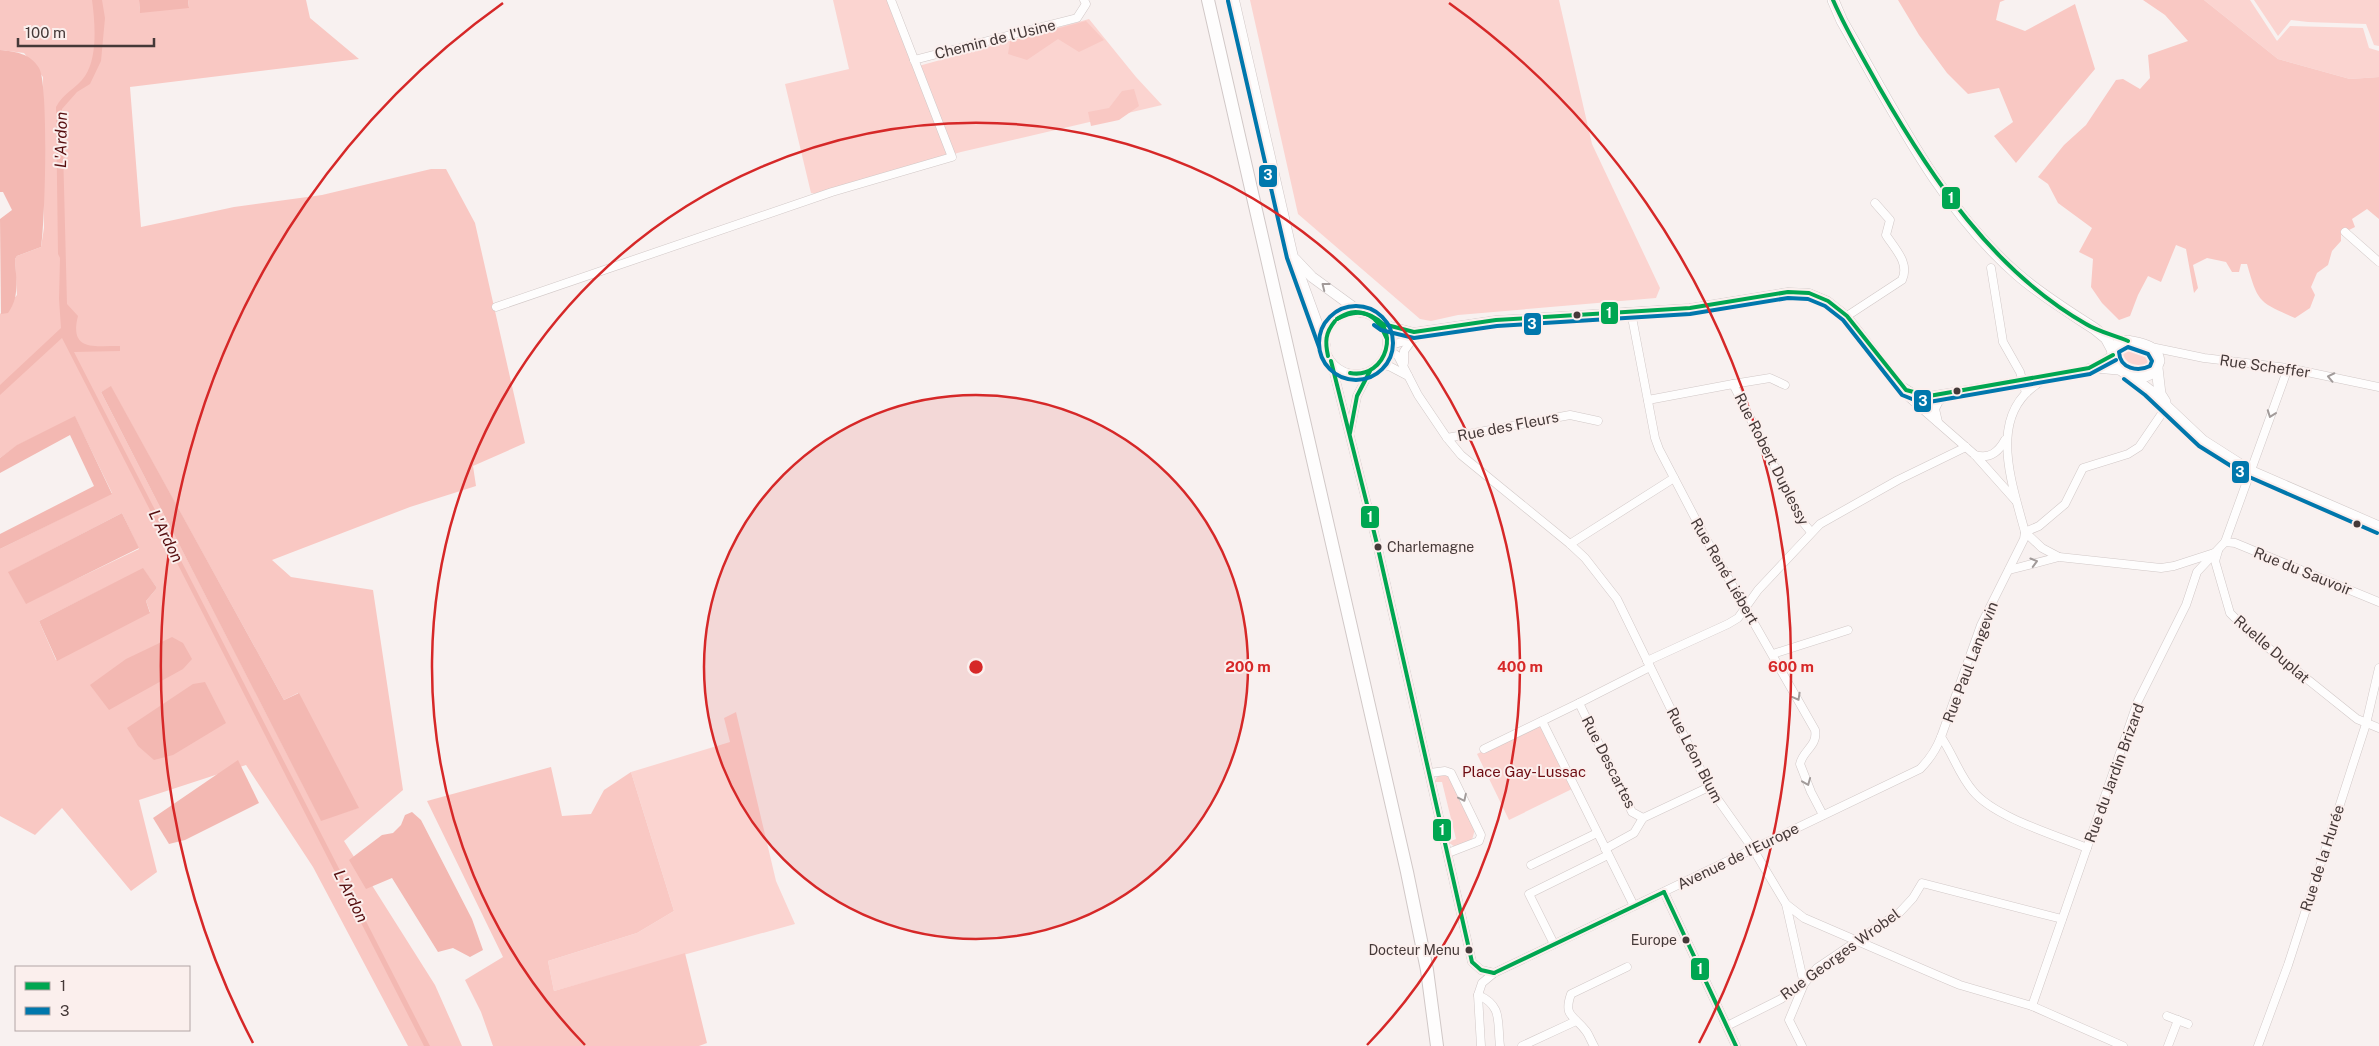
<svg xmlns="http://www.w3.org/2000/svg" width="2379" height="1046" viewBox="0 0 2379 1046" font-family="'Public Sans',sans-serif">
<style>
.green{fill:#fbd4d0}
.forest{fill:#f9c8c3;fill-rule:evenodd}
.water{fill:#f3b8b2}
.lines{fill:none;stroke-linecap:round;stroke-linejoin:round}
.minor-casing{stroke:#d1c8c7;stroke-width:9}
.tertiary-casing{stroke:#d1c8c7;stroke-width:11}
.secondary-casing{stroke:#d1c8c7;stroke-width:12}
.primary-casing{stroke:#d1c8c7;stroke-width:14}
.minor{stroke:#fefdfd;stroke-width:8}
.tertiary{stroke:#fefdfd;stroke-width:10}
.secondary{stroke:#fefdfd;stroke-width:11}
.primary{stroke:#fefdfd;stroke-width:12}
.bus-1-casing{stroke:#fbefed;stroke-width:8}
.bus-2-casing{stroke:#fbefed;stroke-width:8}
.bus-1{stroke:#00a651;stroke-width:4}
.bus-2{stroke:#0077ac;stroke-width:4}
.oneway{stroke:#a29b9a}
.ring{fill:none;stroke:#d62828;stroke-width:2.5}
.bus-dot{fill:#453938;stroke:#fbefed;stroke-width:2}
.labels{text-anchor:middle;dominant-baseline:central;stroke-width:4;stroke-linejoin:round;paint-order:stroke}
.bus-label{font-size:14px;fill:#453938;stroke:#fbefed;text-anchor:end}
.street-label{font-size:15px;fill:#453938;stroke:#fbefed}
.park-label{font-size:15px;fill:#6d0b11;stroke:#fbefed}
.water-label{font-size:16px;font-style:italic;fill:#560e0f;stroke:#fbefed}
.centre{fill:#d62828;stroke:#fbefed;stroke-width:2.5}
.ring-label{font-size:15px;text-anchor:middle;font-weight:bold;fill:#d62828;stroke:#fbefed;stroke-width:4;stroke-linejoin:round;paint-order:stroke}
.line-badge{stroke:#fbefed;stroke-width:2}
.badge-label{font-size:14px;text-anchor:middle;font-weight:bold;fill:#fff}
</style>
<rect width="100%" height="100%" fill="#f8f1f0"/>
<g class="green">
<path d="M 833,0 L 889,0 L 915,67 L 1089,19 L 1136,77 L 1162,105 L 961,152 L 816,194 L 811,193 L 785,84 L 849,69 Z"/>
<path d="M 1250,0 L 1559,0 L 1592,144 L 1660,288 L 1656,298 L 1458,315 L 1431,321 L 1420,319 L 1298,214 Z"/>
<path d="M 2204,0 L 2250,0 L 2277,41 L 2290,26 L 2363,28 L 2369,48 L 2379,51 L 2379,77 L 2350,79 L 2278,59 Z"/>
<path d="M 2254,0 L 2379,0 L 2379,46 L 2374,45 L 2366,24 L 2308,22 L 2291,20 L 2278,36 Z"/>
<path d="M 2123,345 L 2151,351 L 2153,367 L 2138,373 L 2119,364 L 2116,353 Z"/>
<path d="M 736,712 L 776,881 L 795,924 L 554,991 L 548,961 L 637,933 L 674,911 L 631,772 L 730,742 L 724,718 Z"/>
<path d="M 1539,723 L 1572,789 L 1509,820 L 1477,754 Z"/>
<path d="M 1442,773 L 1450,777 L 1475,829 L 1472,840 L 1455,847 L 1448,842 L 1456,839 L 1442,782 L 1435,782 L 1436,778 Z"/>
</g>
<g class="forest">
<path d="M 0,0 L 139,0 L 140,12 L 189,7 L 188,0 L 306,0 L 310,18 L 359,59 L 130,87 L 141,227 L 234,207 L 322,195 L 431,169 L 446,169 L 475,223 L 525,443 L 473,466 L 476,486 L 410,507 L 272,560 L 291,577 L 373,590 L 403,790 L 344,841 L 435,985 L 462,1046 L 408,1046 L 313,867 L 246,765 L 139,800 L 157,872 L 131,891 L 62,808 L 35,835 L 0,816 L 0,549 L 112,493 L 75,417 L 18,445 L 0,458 L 0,314 L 17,295 L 15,259 L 17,256 L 41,247 L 44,228 L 43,77 L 24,53 L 0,50 ZM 111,387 L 284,700 L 298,693 L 358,808 L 321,820 L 101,392 ZM 122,513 L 139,549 L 26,603 L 9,572 ZM 143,569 L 157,588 L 146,601 L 150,612 L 56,660 L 39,621 Z"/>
<path d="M 1898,0 L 2005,0 L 2000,2 L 1996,20 L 2025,31 L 2075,4 L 2095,69 L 2016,163 L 1994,136 L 2013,122 L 1999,88 L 1968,94 L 1947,73 L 1919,35 Z"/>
<path d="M 2143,0 L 2204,0 L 2278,59 L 2350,79 L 2379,77 L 2379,219 L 2367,209 L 2352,219 L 2355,227 L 2341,234 L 2341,241 L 2332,251 L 2328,265 L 2317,273 L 2311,287 L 2315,295 L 2310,308 L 2295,318 C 2259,302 2258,303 2247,264 L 2241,264 L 2239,272 L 2232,272 L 2226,262 L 2207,258 L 2193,265 L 2198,288 L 2194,293 L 2186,249 L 2176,245 L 2161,282 L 2148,276 L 2138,295 L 2130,316 L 2119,320 L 2102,303 L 2091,287 L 2093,259 L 2079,252 L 2092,228 L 2058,203 L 2048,184 L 2038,177 L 2064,145 L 2086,125 L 2116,80 L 2123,79 L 2140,89 L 2150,78 L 2148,55 L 2188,41 L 2165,15 Z"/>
<path d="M 1086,21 L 1104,40 L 1079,52 L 1058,39 L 1027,60 L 1008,54 L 1010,41 Z"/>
<path d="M 1134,89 L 1139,106 L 1119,120 L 1091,126 L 1088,112 L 1109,108 L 1122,91 Z"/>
<path d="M 551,767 L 562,816 L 591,814 L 604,790 L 631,772 L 674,911 L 637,933 L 548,961 L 554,991 L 685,953 L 707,1043 L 699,1046 L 493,1046 L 481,1012 L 465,980 L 503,957 L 427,801 Z"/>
</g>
<g class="water">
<path d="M 92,0 L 102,0 L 105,18 L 101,61 L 90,84 L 77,92 L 62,109 L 67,304 L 78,316 C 69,351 94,346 120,346 L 120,351 L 74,352 L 430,1046 L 424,1046 L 62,338 L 0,395 L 0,385 L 61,328 L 59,299 L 60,258 L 58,254 L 56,107 C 63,93 77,88 85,76 C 98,57 95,22 92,0 Z"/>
<path d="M 139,0 L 188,0 L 189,8 L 140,13 Z"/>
<path d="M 0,50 C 16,52 30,53 39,68 C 49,84 45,224 41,247 L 17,256 L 15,259 C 16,279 20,297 8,313 L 1,314 L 0,219 L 12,210 L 3,192 L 0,192 Z"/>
<path d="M 111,386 L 284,700 L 299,693 L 359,808 L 321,821 L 101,392 Z"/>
<path d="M 75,416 L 112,494 L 0,549 L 0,534 L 94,486 L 70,435 L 0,473 L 0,458 L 17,445 Z"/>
<path d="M 122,513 L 139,548 L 26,604 L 8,572 Z"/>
<path d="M 143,568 L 157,588 L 146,601 L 150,613 L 57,661 L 39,621 Z"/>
<path d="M 172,637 L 183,643 L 192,659 L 183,669 L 109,710 L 90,685 L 126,659 Z"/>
<path d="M 205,682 L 226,723 L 173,755 L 154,760 L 138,746 L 127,728 L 193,684 Z"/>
<path d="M 238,760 L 259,803 L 185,840 L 169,844 L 153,818 Z"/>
<path d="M 412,812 L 421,820 L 472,919 L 483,950 L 470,957 L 453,948 L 438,952 L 392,878 L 366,889 L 349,860 L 382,835 L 393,833 L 401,825 L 405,815 Z"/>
</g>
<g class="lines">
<g class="minor-casing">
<g id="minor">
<path d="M 914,60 L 1077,18 L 1086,4 L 1084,0"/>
<path d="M 2345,232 L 2379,262"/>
<path d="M 1991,268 L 2003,342 L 2020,372 L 2026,393"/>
<path d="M 496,307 L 832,192 L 952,157 L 891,0"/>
<path d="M 1631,312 L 1655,438 L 1659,449 L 1706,539 L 1815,730 C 1818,746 1803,750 1800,764 L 1811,792 L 1823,815"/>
<circle cx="1356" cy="343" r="31"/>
<path d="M 1847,316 L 1902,280 C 1910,263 1895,249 1886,235 L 1890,220 L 1875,203"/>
<path d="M 1378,320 L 1383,324 L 1414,332 L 1496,320 L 1690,308 L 1788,292 L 1809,293 L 1828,301 L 1847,316 L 1898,382 L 1904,393 L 1975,455 L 2016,501"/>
<path d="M 1387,346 L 1413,339 L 1426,333"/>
<path d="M 2151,347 L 2204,358 L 2288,368 L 2379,387"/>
<path d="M 1387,349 L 1398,356 L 1418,395 L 1447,438 L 1461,455 L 1570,544 L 1585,558 L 1617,599 L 1709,787 L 1753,849 L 1786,904 L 1804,918 L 1941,977 L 1960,985 L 2032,1006 L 2123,1046"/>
<path d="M 1331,361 L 1377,544 L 1472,962 L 1481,970 L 1494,973"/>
<path d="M 1404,363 L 1404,351 L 1412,340"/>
<path d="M 1375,368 L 1389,366 L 1408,376"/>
<path d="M 2089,368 L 2124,371"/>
<path d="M 1733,384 L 1770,378 L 1785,385"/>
<path d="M 1902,386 L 1913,393 L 1929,396 L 2046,377"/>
<path d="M 1648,400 L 1733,384 L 1802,521 L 1811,532"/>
<path d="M 1938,422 L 1935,409 L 1939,401 L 1947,396"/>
<path d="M 1350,431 L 1357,396 L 1370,371"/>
<path d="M 1447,438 L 1570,415 L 1598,421"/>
<path d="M 1975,455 C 1989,459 1998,453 2005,440"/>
<path d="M 2025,532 L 2039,526 L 2065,504 L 2083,468 L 2128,454 L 2139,447 L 2167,406"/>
<path d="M 2025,532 L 2042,548 L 2059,557"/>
<path d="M 2225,542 L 2235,543 L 2379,602"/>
<path d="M 1570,544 L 1674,478"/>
<path d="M 2218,551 L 2215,561 L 2230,613 L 2251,634 L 2357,719 L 2379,728"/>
<path d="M 2009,570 L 2059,557 L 2161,568 L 2174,566 L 2214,553"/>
<path d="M 1773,654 L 1848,630"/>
<path d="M 1647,661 L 1728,624 L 1738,618 L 1758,590 L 1820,524 L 1898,480 L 1966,447"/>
<path d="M 1542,721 L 1634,906"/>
<path d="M 1941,737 C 1953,754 1959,775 1973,791 C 1994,817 2055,835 2087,848"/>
<path d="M 1484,749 L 1579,703"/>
<path d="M 1430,773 L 1445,771 L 1451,773 L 1481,835 L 1479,841 L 1448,853"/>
<path d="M 1643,818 L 1632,812 L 1579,703 L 1650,667"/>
<path d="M 1605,849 L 1634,833 L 1643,818 L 1709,787"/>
<path d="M 1531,865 L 1597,833"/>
<path d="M 1664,892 L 1736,1046"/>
<path d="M 1786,904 L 1804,984 L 1789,1020 L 1802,1046"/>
<path d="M 1554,944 L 1529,894 L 1608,855"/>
<path d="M 1478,995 C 1503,1006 1497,1021 1500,1046"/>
<path d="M 2032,1006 L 2138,701 L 2186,605 L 2197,572 L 2225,542 L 2288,368"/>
<path d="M 2167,1016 L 2188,1024"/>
<path d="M 1727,1026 L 1781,999 L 1804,984 L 1817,968 L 1900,912 L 1913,898 L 1922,883 L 2062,919"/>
<path d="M 1481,1046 L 1478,995 L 1482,983 L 1494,973 L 1920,769 C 1930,759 1936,750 1941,737 L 1981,625 L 2024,539 L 2025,532 C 2011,480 1984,408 2048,378 C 2061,372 2076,373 2089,369 C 2098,366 2105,359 2113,355"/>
<path d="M 1522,1046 L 1576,1021"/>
<path d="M 1594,1046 C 1591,1041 1589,1035 1586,1031 C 1574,1015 1563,1017 1571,994 L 1627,967"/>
<path d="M 2168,1046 L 2178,1020"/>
<path d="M 2258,1046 L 2288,965 L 2366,724 L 2379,668"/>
</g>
</g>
<g class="tertiary-casing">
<g id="tertiary">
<path d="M 1234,0 L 1293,257 L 1325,345"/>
<path d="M 1295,259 L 1312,277 L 1360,312"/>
</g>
</g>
<g class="secondary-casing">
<g id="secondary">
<path d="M 1833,0 L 1842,21 C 1893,109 1939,206 2017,274 C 2041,295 2069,312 2095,329 L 2106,338 L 2113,351"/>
<path d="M 2128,341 C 2141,344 2157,345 2159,361 L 2155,371 C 2125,393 2093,344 2128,341 Z"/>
<path d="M 2157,368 L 2160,394 L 2165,402"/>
<path d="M 2128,374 L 2149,390 L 2203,441 L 2250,471 L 2379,527"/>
</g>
</g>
<g class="primary-casing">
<path id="primary" d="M 1208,0 L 1407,872 L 1427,970 L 1437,1046"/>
</g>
<use href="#minor" class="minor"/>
<use href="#tertiary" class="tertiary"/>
<use href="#secondary" class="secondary"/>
<use href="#primary" class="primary"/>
<g class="bus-1-casing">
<g id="bus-1">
<path d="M 1833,0 C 1846,30 1863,58 1879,87 C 1931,177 1993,271 2086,324 C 2099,332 2114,335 2128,341"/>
<path d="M 1337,319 C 1347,312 1355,310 1366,314 C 1403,324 1387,380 1350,373"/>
<path d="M 1337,319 C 1363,305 1377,315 1387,339"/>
<path d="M 1378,320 L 1383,324 L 1414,332 L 1496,320 L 1690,308 L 1788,292 L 1809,293 L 1828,301 L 1847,316 L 1906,390 L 1929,396 L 2089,368 L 2113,355"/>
<path d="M 1328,356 C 1325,342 1325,333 1335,321"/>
<path d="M 1331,361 L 1377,544 L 1472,962 L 1481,970 L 1494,973"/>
<path d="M 1350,433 L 1357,396 L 1370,371"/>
<path d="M 1664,892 L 1736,1046"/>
<path d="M 1494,973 L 1664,892"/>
</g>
</g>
<g class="bus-2-casing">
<g id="bus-2">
<path d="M 1228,1 L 1287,258 L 1319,347"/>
<circle cx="1356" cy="343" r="37"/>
<path d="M 1374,325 L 1381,330 L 1414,338 L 1497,326 L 1690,314 L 1788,298 L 1808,299 L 1825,306 L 1843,320 L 1902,395 L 1917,401 L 1929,402 L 2090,374 L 2116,360"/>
<path d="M 2128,347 L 2148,354 L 2152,361 L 2150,366 C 2138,372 2120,369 2119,352 Z"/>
<path d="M 2124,379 L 2145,395 L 2199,446 L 2247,476 L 2377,533"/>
</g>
</g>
<use href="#bus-1" class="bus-1"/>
<use href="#bus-2" class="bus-2"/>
</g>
<defs><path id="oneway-chevron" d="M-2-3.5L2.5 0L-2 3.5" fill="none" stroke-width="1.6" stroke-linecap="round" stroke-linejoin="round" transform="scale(1.25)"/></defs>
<g class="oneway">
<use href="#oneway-chevron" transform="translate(1325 286) rotate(-142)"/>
<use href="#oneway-chevron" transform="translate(2331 377) rotate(-168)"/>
<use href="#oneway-chevron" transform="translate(2271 414) rotate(110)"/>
<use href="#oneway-chevron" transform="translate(2034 562) rotate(-16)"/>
<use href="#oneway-chevron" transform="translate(1797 697) rotate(61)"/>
<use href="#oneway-chevron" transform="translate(1807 782) rotate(68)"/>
<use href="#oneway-chevron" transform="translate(1463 798) rotate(64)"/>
</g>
<circle cx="976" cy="667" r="272" fill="#d62828" fill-opacity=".12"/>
<g class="ring">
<circle cx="976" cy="667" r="272"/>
<path d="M585 1045A544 544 0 1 1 1367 1045"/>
<path d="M253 1043A815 815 0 0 1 503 3M1449 3A815 815 0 0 1 1699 1043"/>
</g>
<g class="bus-dot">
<circle cx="1577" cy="315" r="4.5"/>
<circle cx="1957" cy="391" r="4.5"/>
<circle cx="2357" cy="524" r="4.5"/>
<circle cx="1378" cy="547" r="4.5"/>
<circle cx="1686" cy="940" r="4.5"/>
<circle cx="1469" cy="950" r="4.5"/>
</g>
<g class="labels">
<g class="bus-label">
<text x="1387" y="547" text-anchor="start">Charlemagne</text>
<text x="1677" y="940">Europe</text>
<text x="1460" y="950">Docteur Menu</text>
</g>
<g class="street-label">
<text transform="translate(995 39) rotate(-14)">Chemin de l'Usine</text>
<text transform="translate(2265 366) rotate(8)">Rue Scheffer</text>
<text transform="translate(1508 426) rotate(-11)">Rue des Fleurs</text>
<text transform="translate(1772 459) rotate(63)">Rue Robert Duplessy</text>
<text transform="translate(1725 571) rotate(60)">Rue René Liébert</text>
<text transform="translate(2303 571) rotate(22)">Rue du Sauvoir</text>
<text transform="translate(2272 649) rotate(41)">Ruelle Duplat</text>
<text transform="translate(1970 662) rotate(-69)">Rue Paul Langevin</text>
<text transform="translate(1695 755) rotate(63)">Rue Léon Blum</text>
<text transform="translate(1609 762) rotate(63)">Rue Descartes</text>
<text transform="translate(2114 773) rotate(-70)">Rue du Jardin Brizard</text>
<text transform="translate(1738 856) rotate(-26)">Avenue de l'Europe</text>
<text transform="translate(2322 858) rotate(-72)">Rue de la Hurée</text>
<text transform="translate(1840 954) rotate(-36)">Rue Georges Wrobel</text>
</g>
<g class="park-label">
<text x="1524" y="771">Place Gay-Lussac</text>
</g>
<g class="water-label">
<text transform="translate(61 140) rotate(-89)">L'Ardon</text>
<text transform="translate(166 536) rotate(63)">L'Ardon</text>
<text transform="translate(351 896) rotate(63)">L'Ardon</text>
</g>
</g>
<circle cx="976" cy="667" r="8" class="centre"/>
<g class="ring-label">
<text x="1248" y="672">200 m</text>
<text x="1520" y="672">400 m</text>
<text x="1791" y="672">600 m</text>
</g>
<g class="line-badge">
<rect x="1258" y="164" width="20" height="24" rx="5" fill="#0077ac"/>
<rect x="1941" y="186" width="20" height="24" rx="5" fill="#00a651"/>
<rect x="1600" y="301" width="19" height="24" rx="5" fill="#00a651"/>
<rect x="1523" y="312" width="19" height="24" rx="5" fill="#0077ac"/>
<rect x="1913" y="389" width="19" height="24" rx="5" fill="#0077ac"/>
<rect x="2231" y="460" width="19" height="24" rx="5" fill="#0077ac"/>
<rect x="1360" y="505" width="20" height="24" rx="5" fill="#00a651"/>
<rect x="1432" y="818" width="20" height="24" rx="5" fill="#00a651"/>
<rect x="1690" y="957" width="20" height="24" rx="5" fill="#00a651"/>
</g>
<g class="badge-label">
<text x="1268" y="180">3</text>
<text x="1951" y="203">1</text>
<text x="1609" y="318">1</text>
<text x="1532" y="329">3</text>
<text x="1923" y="406">3</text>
<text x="2240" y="477">3</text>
<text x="1370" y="522">1</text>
<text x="1442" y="835">1</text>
<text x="1700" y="974">1</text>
</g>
<rect x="15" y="966" width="175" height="65" fill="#fbefed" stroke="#b2a6a5"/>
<rect x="25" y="982" width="25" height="8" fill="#00a651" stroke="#b2a6a5"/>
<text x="60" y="991" font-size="15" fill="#453938">1</text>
<rect x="25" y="1007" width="25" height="8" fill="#0077ac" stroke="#b2a6a5"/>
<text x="60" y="1016" font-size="15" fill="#453938">3</text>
<path d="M18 38v8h136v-8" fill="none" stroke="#453938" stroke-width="2.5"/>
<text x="25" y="38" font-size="15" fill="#453938" stroke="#fbefed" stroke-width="4" paint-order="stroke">100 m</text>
</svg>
